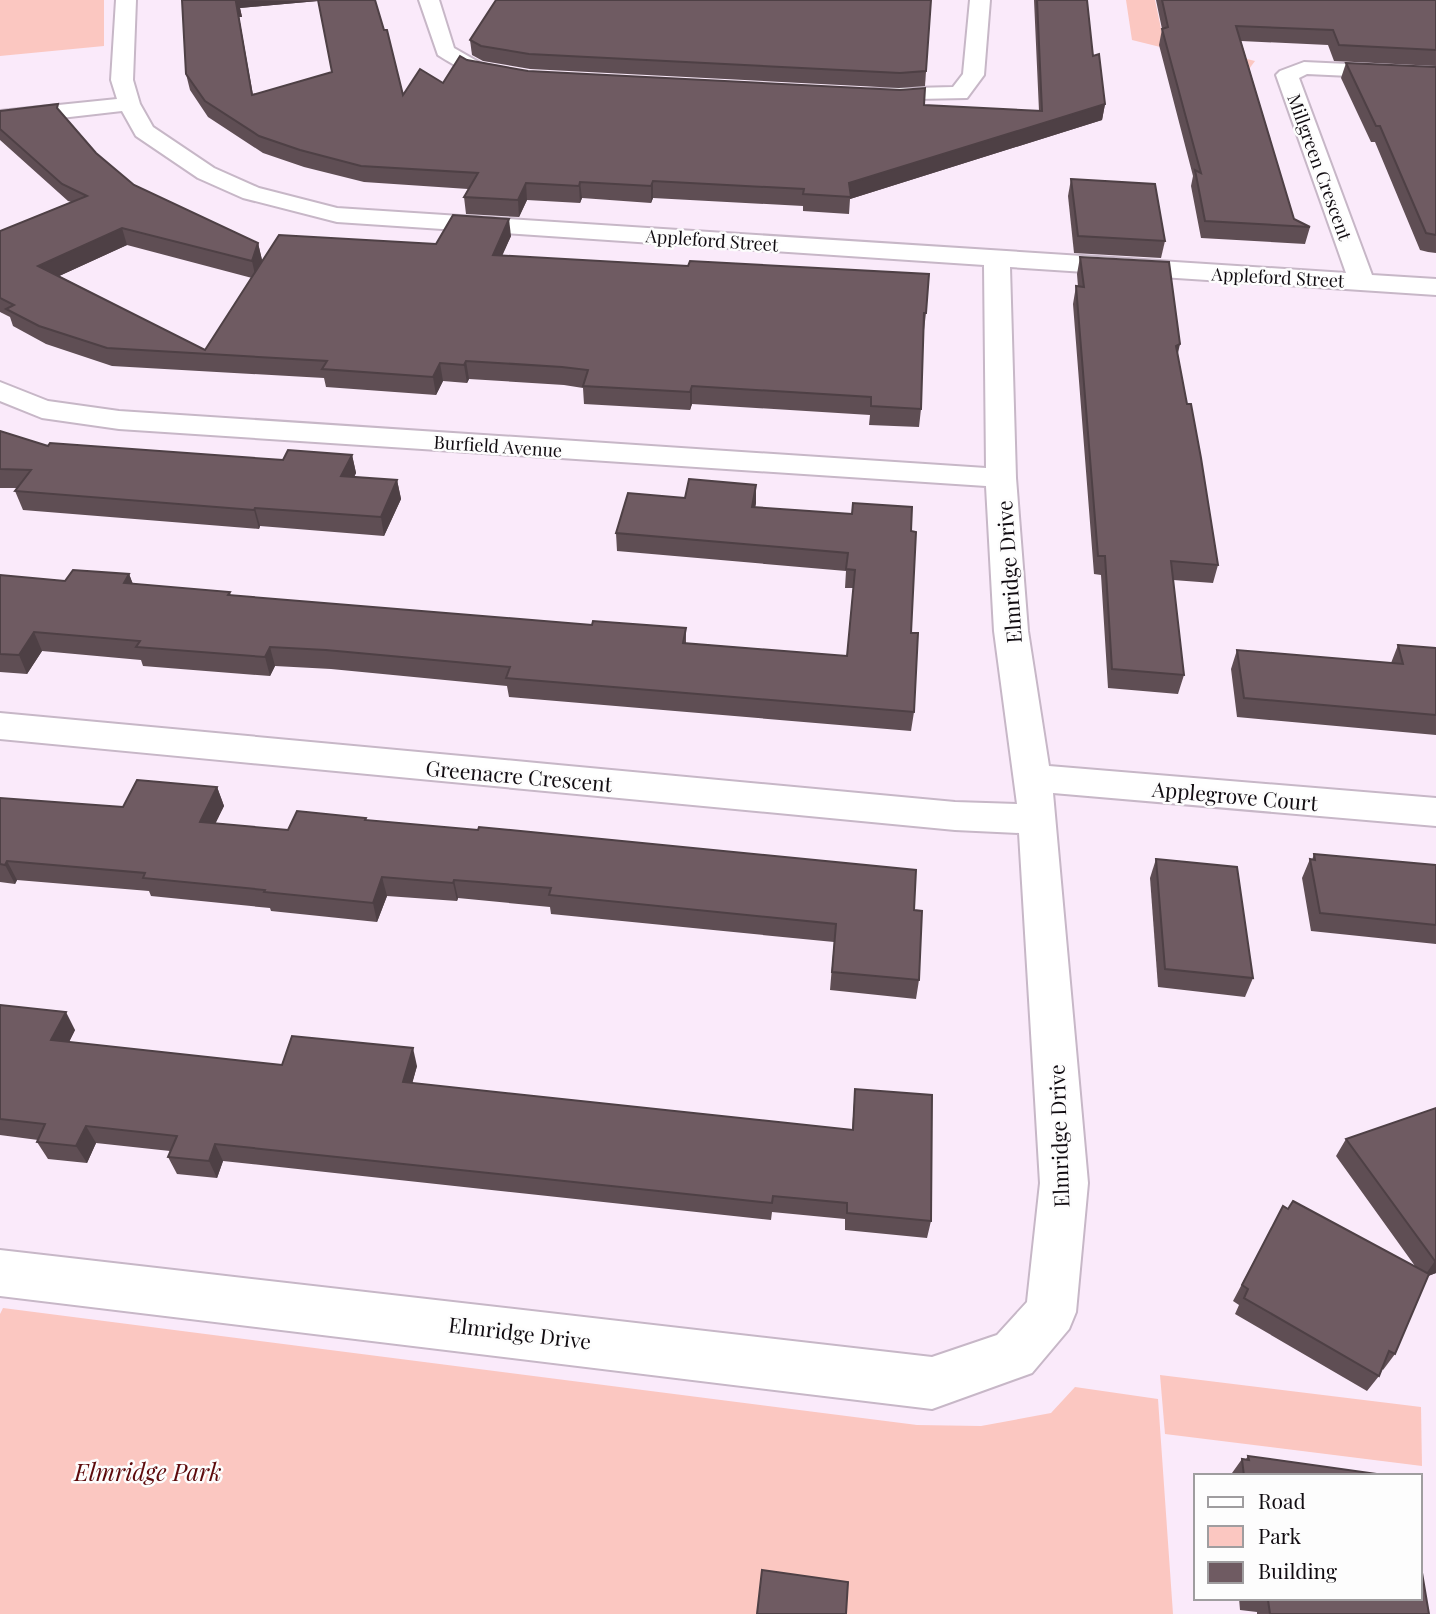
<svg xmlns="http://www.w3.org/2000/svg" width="1436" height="1614" viewBox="0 0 1436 1614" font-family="'Playfair Display',serif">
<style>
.green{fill:#fbc7c1}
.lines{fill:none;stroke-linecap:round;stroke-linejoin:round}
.minor-casing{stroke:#c7b7c7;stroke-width:4}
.minor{fill:#fff;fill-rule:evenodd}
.wall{fill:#5f4e54;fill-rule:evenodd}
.shaded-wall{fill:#4e4045}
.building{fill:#6f5b62;stroke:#4e4045;stroke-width:2}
.labels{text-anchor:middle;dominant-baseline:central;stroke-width:5;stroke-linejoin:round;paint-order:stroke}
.far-street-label{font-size:18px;fill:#110c11;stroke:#fdfdfd}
.street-label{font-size:21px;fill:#110c11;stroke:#fdfdfd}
.near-park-label{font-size:24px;font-style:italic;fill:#5d0a0c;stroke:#fdfdfd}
</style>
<rect width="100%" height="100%" fill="#faeafa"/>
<g class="green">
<path d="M 0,0 L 104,0 L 104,46 L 0,56 Z"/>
<path d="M 1126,0 L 1155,0 L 1163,38 L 1255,61 L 1249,69 L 1132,40 Z"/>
<path d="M 3,1308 L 917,1425 L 981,1426 L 1051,1413 L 1075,1387 L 1158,1399 L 1173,1614 L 0,1614 L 0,1314 Z"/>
<path d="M 1160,1375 L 1421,1407 L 1422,1466 L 1165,1434 Z"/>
</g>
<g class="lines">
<g class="minor-casing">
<g id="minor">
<path d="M 116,0 L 136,0 L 133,80 L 140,104 L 153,127 L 214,168 L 259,188 L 337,208 L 1346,273 L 1276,75 L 1280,71 L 1304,62 L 1436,68 L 1436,80 L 1307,74 L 1299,78 L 1372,275 L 1436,279 L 1436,295 L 1010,267 L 1016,478 L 1028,631 L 1049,766 L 1436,798 L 1436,826 L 1053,793 L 1088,1183 L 1076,1312 L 1069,1329 L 1032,1373 L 932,1409 L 0,1296 L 0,1250 L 932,1357 L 997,1335 L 1027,1302 L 1040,1183 L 1019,833 L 955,830 L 0,739 L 0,713 L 955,802 L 1017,804 L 994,631 L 986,486 L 119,429 L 42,418 L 0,401 L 0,382 L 48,401 L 119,411 L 986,468 L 984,265 L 337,222 L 243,198 L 198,178 L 136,136 L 122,111 L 0,125 L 0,111 L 117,99 L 111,80 Z"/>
<path d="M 419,0 L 439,0 L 454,48 L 482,64 L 514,70 L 518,74 L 514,78 C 487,85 460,69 438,55 Z"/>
<path d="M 970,0 L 990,0 L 984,75 L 967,98 L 866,100 L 863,95 L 866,90 L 874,89 L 953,87 L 963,74 Z"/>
</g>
</g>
<use href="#minor" class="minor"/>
</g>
<g class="wall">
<path d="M 182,0 L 375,0 L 403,95 L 443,83 L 467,60 L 528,71 L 924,105 L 1039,111 L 1034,0 L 1087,0 L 1093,56 L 1105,104 L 1102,120 L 850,199 L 849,214 L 803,211 L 803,206 L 653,198 L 651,203 L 582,198 L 580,203 L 527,200 L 519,217 L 466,214 L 464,197 L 468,189 L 364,182 L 304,167 L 263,153 L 208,117 L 190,90 L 186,74 ZM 318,1 L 332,72 L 253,95 L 239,17 L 242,17 L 240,8 Z"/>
<path d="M 931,0 L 925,86 L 899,88 L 530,69 L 483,61 L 472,55 L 470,40 Z"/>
<path d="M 1156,0 L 1436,0 L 1436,66 L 1334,61 L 1328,45 L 1241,41 L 1294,219 L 1310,227 L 1305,244 L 1201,238 L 1191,186 L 1193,176 L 1159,45 L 1162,29 Z"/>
<path d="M 1346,63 L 1436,67 L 1436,253 L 1428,252 L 1420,250 L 1375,142 L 1371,142 L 1341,78 Z"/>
<path d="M 0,111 L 60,111 L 96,153 L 134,185 L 258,243 L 262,260 L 511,236 L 502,255 L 926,313 L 924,330 L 923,330 L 921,409 L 919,427 L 869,425 L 870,415 L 692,404 L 690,410 L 584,404 L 583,388 L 564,385 L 469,379 L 467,383 L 443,381 L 436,395 L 326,387 L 324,378 L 112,366 L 46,344 L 13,326 L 10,317 L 0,312 L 0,231 L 71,202 L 68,201 L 0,140 ZM 127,245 L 252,278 L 205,350 L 59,276 Z"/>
<path d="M 1071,179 L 1165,241 L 1161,258 L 1074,253 L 1068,196 Z"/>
<path d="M 1080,257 L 1178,356 L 1218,565 L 1213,583 L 1173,580 L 1184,675 L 1178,694 L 1108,688 L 1101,575 L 1094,574 L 1073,304 L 1076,286 L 1078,287 L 1077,274 Z"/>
<path d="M 0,431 L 48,446 L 283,460 L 352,455 L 356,473 L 354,477 L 397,480 L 401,499 L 384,536 L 260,526 L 259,529 L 23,510 L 15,491 L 18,488 L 0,488 Z"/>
<path d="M 756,503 L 755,507 L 911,531 L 911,633 L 914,712 L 911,731 L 509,697 L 507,686 L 331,669 L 275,666 L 270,676 L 143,666 L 141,660 L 42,651 L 27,674 L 0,672 L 0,575 L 65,581 L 129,574 L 133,584 L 230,592 L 231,596 L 592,625 L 686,628 L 686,643 L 847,656 L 853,588 L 845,588 L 846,571 L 617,551 L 616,533 Z"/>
<path d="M 1398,645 L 1436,648 L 1436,735 L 1237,717 L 1231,669 L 1237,650 L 1391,663 Z"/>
<path d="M 217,787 L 224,806 L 215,823 L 288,830 L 367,820 L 914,910 L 919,980 L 916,999 L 830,990 L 834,942 L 551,914 L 550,907 L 458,898 L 457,901 L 387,896 L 377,922 L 271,911 L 270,908 L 151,896 L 149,891 L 17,880 L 15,884 L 0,882 L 0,798 L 123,807 Z"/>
<path d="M 1314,854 L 1436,865 L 1436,944 L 1311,931 L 1302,878 L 1310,859 L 1312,860 Z"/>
<path d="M 1156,859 L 1253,978 L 1245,997 L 1158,987 L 1150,878 Z"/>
<path d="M 0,1005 L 75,1030 L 69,1042 L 282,1065 L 417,1066 L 412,1083 L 852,1130 L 855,1089 L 931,1221 L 927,1238 L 845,1230 L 845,1219 L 772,1212 L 771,1220 L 223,1161 L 217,1178 L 177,1174 L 168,1157 L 170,1151 L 96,1143 L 87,1163 L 48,1159 L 37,1142 L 38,1140 L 0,1135 Z"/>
<path d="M 1436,1108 L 1436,1273 L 1428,1276 L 1395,1354 L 1383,1370 L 1382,1369 L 1379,1376 L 1367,1391 L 1235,1314 L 1239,1305 L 1233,1301 L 1283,1206 L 1415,1266 L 1336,1156 L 1346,1139 Z"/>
<path d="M 1248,1456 L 1391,1476 L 1233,1476 L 1232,1473 L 1242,1459 L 1246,1459 Z"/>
<path d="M 1239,1598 L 1420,1598 L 1429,1614 L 1257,1614 L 1257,1612 L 1240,1610 Z"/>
</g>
<g class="shaded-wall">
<path d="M 238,0 L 318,1 L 240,8 L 242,17 L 239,17 L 255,111 L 236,2 Z"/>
<path d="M 1105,104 L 1102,120 L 850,199 L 849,183 Z"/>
<path d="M 653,181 L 653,198 L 651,203 L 651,186 Z"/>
<path d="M 580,182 L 582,198 L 580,203 L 579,186 Z"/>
<path d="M 526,183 L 527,200 L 519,217 L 518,200 Z"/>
<path d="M 509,219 L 511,236 L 495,272 L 493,255 Z"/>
<path d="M 122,228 L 127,245 L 44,283 L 38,266 Z"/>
<path d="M 258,243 L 262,260 L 256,279 L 252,261 Z"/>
<path d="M 1180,344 L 1176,362 L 1176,346 Z"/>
<path d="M 466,361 L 469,379 L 467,383 L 464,365 Z"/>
<path d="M 440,363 L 443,381 L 436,395 L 433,377 Z"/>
<path d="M 692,386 L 692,404 L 690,410 L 690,392 Z"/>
<path d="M 352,455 L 356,473 L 345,495 L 341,476 Z"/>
<path d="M 397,480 L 401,499 L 384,536 L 381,517 Z"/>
<path d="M 756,485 L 756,503 L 752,526 L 752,507 Z"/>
<path d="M 255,508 L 260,526 L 259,529 L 254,510 Z"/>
<path d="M 129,574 L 136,593 L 124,583 Z"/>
<path d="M 34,632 L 42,651 L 27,674 L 19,655 Z"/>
<path d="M 270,647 L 275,666 L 270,676 L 265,657 Z"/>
<path d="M 217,787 L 224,806 L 207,841 L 200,822 Z"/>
<path d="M 7,861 L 17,880 L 15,884 L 5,865 Z"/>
<path d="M 382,877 L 387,896 L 377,922 L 373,903 Z"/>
<path d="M 454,880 L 458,898 L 457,901 L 453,883 Z"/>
<path d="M 66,1012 L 75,1030 L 61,1058 L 51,1040 Z"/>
<path d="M 413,1048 L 417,1066 L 408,1099 L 403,1082 Z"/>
<path d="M 86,1126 L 96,1143 L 87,1163 L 76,1146 Z"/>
<path d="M 215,1144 L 223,1161 L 217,1178 L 209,1161 Z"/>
<path d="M 1435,1261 L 1436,1261 L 1436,1273 L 1423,1278 Z"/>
</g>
<g class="building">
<path d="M 182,0 L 238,0 L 238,2 L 236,2 L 252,95 L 332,72 L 318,0 L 375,0 L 384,30 L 387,30 L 403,95 L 420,69 L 443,83 L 460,56 L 467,60 L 528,71 L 900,90 L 925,88 L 924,105 L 1042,111 L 1037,0 L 1087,0 L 1093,56 L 1099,54 L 1105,104 L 849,183 L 851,197 L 803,194 L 804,189 L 653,181 L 651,186 L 580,182 L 579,186 L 526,183 L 518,200 L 464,197 L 478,173 L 361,166 L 300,150 L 259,136 L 205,101 L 186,74 Z"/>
<path d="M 496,0 L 931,0 L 926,71 L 900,73 L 529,54 L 481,46 L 470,40 Z"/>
<path d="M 1162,0 L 1436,0 L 1436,50 L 1339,45 L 1333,30 L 1236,26 L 1294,219 L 1310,227 L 1205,221 L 1195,170 L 1201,173 L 1162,29 L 1168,27 Z"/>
<path d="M 1346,63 L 1436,67 L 1436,235 L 1426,233 L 1380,126 L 1376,126 Z"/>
<path d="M 58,104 L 57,108 L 96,153 L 134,185 L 258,243 L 252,261 L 122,228 L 38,266 L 205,350 L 279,235 L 436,244 L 453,215 L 509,219 L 493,255 L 688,266 L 690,261 L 929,274 L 926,313 L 924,313 L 921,409 L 871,406 L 871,397 L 692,386 L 690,392 L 583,386 L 588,370 L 562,367 L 466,361 L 464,365 L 440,363 L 433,377 L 322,369 L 327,361 L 107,348 L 39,326 L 6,309 L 14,305 L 0,298 L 0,231 L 87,196 L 62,184 L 0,129 L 0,111 Z"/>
<path d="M 1071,179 L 1155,184 L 1165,241 L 1078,236 Z"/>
<path d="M 1080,257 L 1169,262 L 1180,344 L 1176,346 L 1187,404 L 1191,404 L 1201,458 L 1218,565 L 1171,561 L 1184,675 L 1112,669 L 1105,556 L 1098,556 L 1076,286 L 1084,287 Z"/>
<path d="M 0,431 L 48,446 L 50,443 L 283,460 L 288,450 L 352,455 L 341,476 L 397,480 L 381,517 L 255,508 L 254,510 L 15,491 L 31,470 L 0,469 Z"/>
<path d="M 689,479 L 756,485 L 752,507 L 852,514 L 853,503 L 912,507 L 911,531 L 916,532 L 911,633 L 918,633 L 914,712 L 506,678 L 510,667 L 326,650 L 270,647 L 265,657 L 136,647 L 140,641 L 34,632 L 19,655 L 0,654 L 0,575 L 65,581 L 73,570 L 129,574 L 124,583 L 230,592 L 228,595 L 592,625 L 593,621 L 686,628 L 683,643 L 847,656 L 855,570 L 846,569 L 848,553 L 616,533 L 628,493 L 685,498 Z"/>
<path d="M 1398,645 L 1436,648 L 1436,715 L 1244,698 L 1237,650 L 1403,664 Z"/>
<path d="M 137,780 L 217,787 L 200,822 L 288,830 L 297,811 L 366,818 L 365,820 L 478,830 L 479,827 L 916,870 L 914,910 L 922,911 L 919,980 L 832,972 L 836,924 L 549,895 L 551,888 L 454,880 L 453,883 L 382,877 L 373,903 L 264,892 L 265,890 L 143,878 L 145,873 L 7,861 L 5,865 L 0,864 L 0,798 L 123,807 Z"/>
<path d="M 1314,854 L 1436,865 L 1436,925 L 1320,913 L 1310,859 L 1315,860 Z"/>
<path d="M 1156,859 L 1237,867 L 1253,978 L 1165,969 Z"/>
<path d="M 0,1005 L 66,1012 L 51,1040 L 282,1065 L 292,1036 L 413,1048 L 403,1082 L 853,1130 L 855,1089 L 932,1095 L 931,1221 L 847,1213 L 847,1203 L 773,1196 L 772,1203 L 215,1144 L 209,1161 L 168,1157 L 177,1136 L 86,1126 L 76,1146 L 37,1142 L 45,1124 L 0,1119 Z"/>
<path d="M 1436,1108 L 1436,1261 L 1435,1261 L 1346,1139 Z"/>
<path d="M 1293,1201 L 1429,1274 L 1395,1354 L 1389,1351 L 1379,1376 L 1244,1298 L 1248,1289 L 1242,1285 L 1283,1206 L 1288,1209 Z"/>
<path d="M 1248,1456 L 1391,1476 L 1244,1476 L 1242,1459 L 1249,1460 Z"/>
<path d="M 1420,1561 L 1429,1614 L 1270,1614 L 1268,1600 L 1251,1598 L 1420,1598 Z"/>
<path d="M 762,1570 L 848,1582 L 846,1614 L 757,1614 Z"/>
</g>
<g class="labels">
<g class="far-street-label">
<text transform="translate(1320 167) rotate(70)">Millgreen Crescent</text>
<text transform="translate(712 240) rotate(4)">Appleford Street</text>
<text transform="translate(1278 277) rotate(3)">Appleford Street</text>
<text transform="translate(498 446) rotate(4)">Burfield Avenue</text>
</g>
<g class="street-label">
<text transform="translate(1008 572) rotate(-94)">Elmridge Drive</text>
<text transform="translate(519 775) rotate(5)">Greenacre Crescent</text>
<text transform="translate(1235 795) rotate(5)">Applegrove Court</text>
<text transform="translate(1058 1136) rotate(-92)">Elmridge Drive</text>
<text transform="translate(520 1332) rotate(7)">Elmridge Drive</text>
</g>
<g class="near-park-label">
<text x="148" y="1471">Elmridge Park</text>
</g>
</g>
<rect x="1194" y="1474" width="228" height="126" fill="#fdfdfd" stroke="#9f9d9f" stroke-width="2"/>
<rect x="1208" y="1497" width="35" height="10" fill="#ffffff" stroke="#9f9d9f" stroke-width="2"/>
<text x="1258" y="1509" font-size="21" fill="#110c11">Road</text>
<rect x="1208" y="1526" width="35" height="21" fill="#fbc7c1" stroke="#9f9d9f" stroke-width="2"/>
<text x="1258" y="1544" font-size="21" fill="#110c11">Park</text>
<rect x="1208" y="1562" width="35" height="21" fill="#6f5b62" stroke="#9f9d9f" stroke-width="2"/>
<text x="1258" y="1579" font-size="21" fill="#110c11">Building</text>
</svg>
